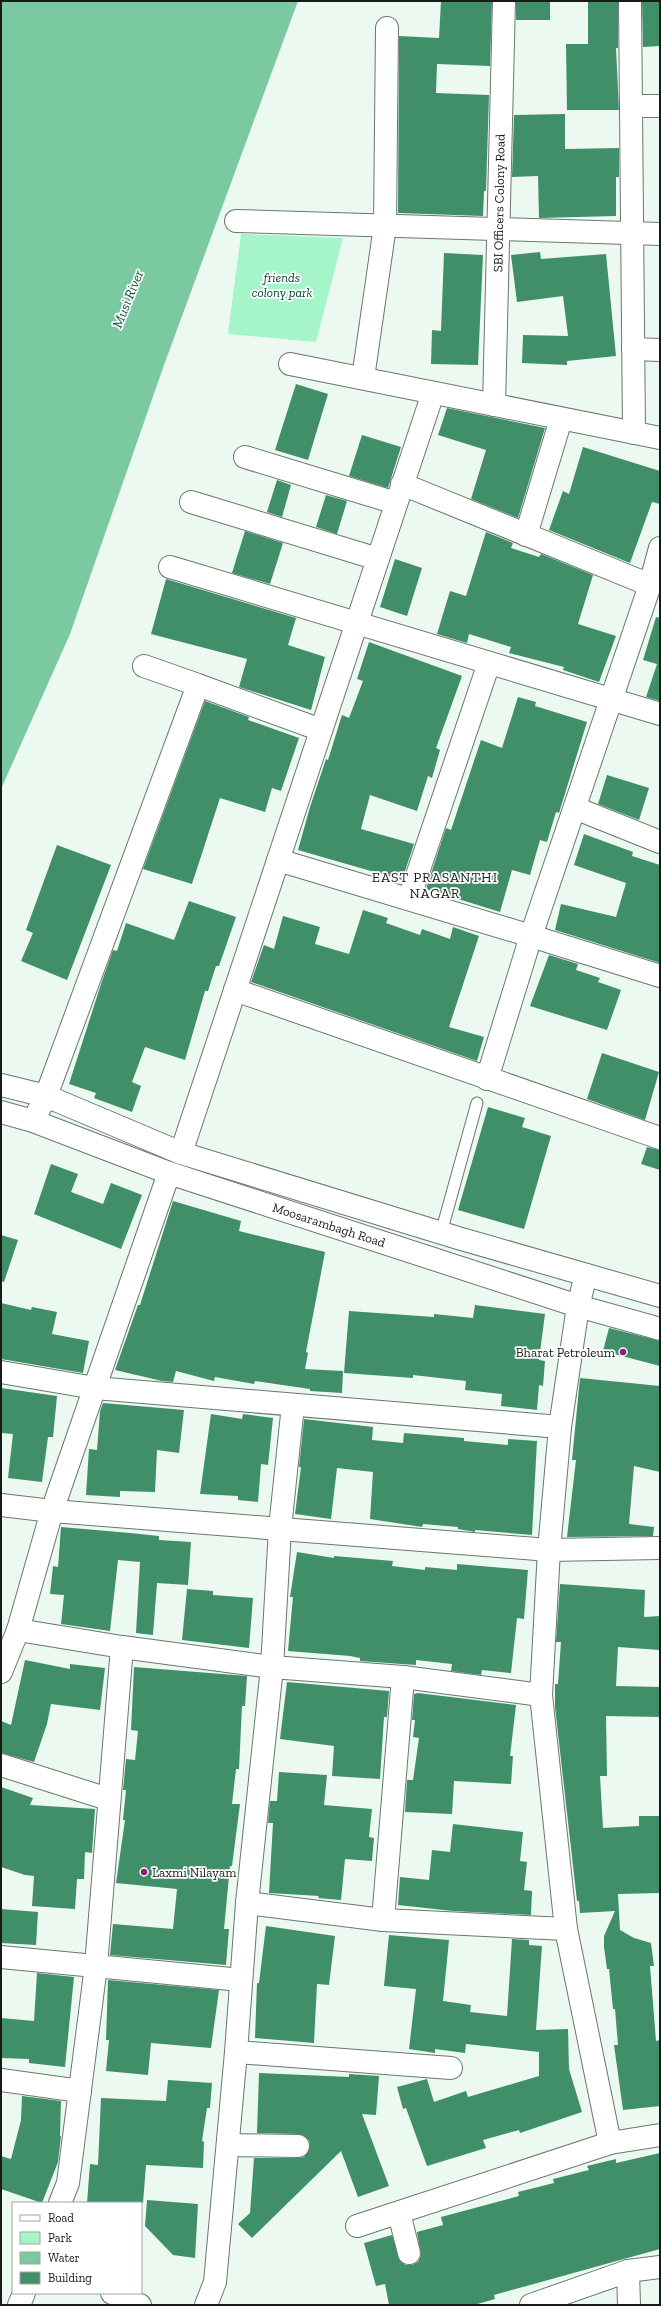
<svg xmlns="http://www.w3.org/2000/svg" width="661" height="2306" viewBox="0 0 661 2306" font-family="'Zilla Slab',serif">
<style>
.green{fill:#a6f4ca}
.water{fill:#7ac9a0}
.building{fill:#408f69}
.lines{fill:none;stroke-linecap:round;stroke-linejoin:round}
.lane-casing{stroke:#6a776f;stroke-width:13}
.street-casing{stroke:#6a776f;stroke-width:24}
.primary-casing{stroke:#6a776f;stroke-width:24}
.lane{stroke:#fff;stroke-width:11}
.street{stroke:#fff;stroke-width:22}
.primary{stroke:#fff;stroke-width:22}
.poi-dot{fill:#941b77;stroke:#fff;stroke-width:1.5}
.labels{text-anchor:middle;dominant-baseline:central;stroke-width:3.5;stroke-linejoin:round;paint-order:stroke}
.street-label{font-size:13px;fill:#161b18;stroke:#fff}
.park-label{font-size:13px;font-style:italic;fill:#04472d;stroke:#fff}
.poi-label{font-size:13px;fill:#161b18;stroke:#fff;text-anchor:end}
.water-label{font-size:14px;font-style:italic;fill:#125035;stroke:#fff}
.neighbourhood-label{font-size:14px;letter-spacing:1px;fill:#161b18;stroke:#fff}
</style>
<rect width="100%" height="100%" fill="#ebf9f1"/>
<path class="green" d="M 241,234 L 343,238 L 316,342 L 228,334 Z"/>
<path class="water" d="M 1,1 L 298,1 L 164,365 L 70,634 L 1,789 Z"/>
<g class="building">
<path d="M 441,1 L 492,1 L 490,66 L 437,64 L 436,93 L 489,95 L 486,191 L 484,191 L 483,216 L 398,213 L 399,36 L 439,38 Z"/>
<rect x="516" y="1" width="34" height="19"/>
<path d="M 588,1 L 618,1 L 618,48 L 616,48 L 619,110 L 567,110 L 566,44 L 588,44 Z"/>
<path d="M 642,1 L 660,1 L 660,46 L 643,47 Z"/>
<path d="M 565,114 L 565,149 L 619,148 L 619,177 L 616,177 L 616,216 L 539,218 L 538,176 L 512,177 L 514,115 Z"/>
<path d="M 540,252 L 541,259 L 606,254 L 616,356 L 567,361 L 567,365 L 522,363 L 523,335 L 568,336 L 563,296 L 517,302 L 511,255 Z"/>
<path d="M 444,253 L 483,255 L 478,365 L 431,364 L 432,330 L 441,331 Z"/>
<path d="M 296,384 L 328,394 L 308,460 L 275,450 Z"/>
<path d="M 447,408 L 545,428 L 518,518 L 471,499 L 486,450 L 438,435 Z"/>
<path d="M 362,435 L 401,447 L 388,488 L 349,476 Z"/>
<path d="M 583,447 L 660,471 L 660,504 L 652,502 L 630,563 L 549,530 L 563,491 L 569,494 Z"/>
<path d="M 277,480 L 291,485 L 282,517 L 267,512 Z"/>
<path d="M 326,495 L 347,501 L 337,534 L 316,527 Z"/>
<path d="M 245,531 L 283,543 L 270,584 L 232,573 Z"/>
<path d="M 486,532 L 513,543 L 511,548 L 539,557 L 541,554 L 593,575 L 578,624 L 616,636 L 599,682 L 563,670 L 564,667 L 509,653 L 511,647 L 469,634 L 467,643 L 437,634 L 450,591 L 466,596 Z"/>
<path d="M 395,559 L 422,568 L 407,616 L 380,607 Z"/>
<path d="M 166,579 L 296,618 L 288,645 L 325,657 L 311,710 L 239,687 L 247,659 L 151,634 Z"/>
<path d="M 656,617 L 660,618 L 660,701 L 646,697 L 657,664 L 643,660 Z"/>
<path d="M 369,642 L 462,676 L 436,748 L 440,750 L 432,778 L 428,776 L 417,811 L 370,795 L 361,829 L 414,844 L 402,880 L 298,850 L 310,807 L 326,759 L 328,760 L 342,715 L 349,718 L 363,681 L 357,679 Z"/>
<path d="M 518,697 L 536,702 L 535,706 L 587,722 L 559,813 L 556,812 L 547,842 L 540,840 L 530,875 L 512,870 L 500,912 L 426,889 L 446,828 L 451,830 L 481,740 L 502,748 Z"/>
<path d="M 205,701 L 249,717 L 248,720 L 299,738 L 281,791 L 272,788 L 265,812 L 220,798 L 192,884 L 143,869 Z"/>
<path d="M 607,775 L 649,788 L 639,820 L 598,804 Z"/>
<path d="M 584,834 L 633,852 L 632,856 L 660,865 L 660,963 L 555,930 L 561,904 L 616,917 L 626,883 L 574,865 Z"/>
<path d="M 57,845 L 111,865 L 67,980 L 21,961 L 33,933 L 26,930 Z"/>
<path d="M 189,901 L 236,917 L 219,966 L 216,966 L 208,991 L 205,991 L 185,1060 L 145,1047 L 132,1082 L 141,1086 L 132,1112 L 94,1098 L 96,1093 L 69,1084 L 102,981 L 113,950 L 117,951 L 126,923 L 174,940 Z"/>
<path d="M 363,910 L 388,918 L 386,923 L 420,935 L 422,929 L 450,939 L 453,927 L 479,936 L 449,1027 L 484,1037 L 477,1061 L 251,982 L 264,945 L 274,949 L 283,916 L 320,927 L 315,944 L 349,954 Z"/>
<path d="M 549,955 L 578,964 L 576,970 L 600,978 L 598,982 L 621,990 L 607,1030 L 530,1006 Z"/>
<path d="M 602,1053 L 659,1072 L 645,1120 L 587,1099 Z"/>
<path d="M 488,1107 L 525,1118 L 522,1127 L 551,1136 L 524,1229 L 458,1210 Z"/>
<path d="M 647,1147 L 660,1150 L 660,1170 L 641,1164 Z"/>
<path d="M 51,1164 L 78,1174 L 71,1192 L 103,1204 L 111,1183 L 142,1195 L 121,1249 L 34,1214 Z"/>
<path d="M 173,1201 L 241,1221 L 239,1231 L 325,1252 L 306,1352 L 308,1353 L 305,1369 L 343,1371 L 342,1393 L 310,1391 L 310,1389 L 255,1381 L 254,1384 L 215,1377 L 214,1381 L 176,1371 L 173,1382 L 162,1381 L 115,1370 L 138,1305 L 140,1305 Z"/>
<path d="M 1,1235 L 18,1240 L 4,1282 L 1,1281 Z"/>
<path d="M 1,1303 L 31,1310 L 32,1307 L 57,1312 L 52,1334 L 89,1341 L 83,1373 L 1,1359 Z"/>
<path d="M 475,1305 L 545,1314 L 539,1360 L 545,1361 L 543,1386 L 539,1385 L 537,1410 L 501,1406 L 502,1394 L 465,1390 L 466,1381 L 413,1375 L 413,1378 L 344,1373 L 349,1311 L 434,1317 L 434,1314 L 473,1318 Z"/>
<path d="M 609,1328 L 660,1341 L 660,1366 L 603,1351 Z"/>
<path d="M 580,1378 L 660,1386 L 660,1472 L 634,1466 L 629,1524 L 654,1527 L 653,1536 L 567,1537 L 576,1460 L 572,1460 Z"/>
<path d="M 1,1388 L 57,1396 L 53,1437 L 48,1437 L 42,1482 L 8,1478 L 13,1434 L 1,1433 Z"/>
<path d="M 103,1403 L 184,1410 L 179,1453 L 157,1450 L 155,1492 L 120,1491 L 120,1497 L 86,1495 L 89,1449 L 97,1450 L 100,1411 Z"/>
<path d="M 211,1414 L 242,1419 L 243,1414 L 273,1418 L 268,1465 L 261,1464 L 258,1502 L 238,1500 L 238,1496 L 200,1494 Z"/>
<path d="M 304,1419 L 373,1427 L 372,1440 L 403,1443 L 404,1433 L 464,1438 L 464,1441 L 508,1445 L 508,1439 L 537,1441 L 532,1535 L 475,1530 L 475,1532 L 458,1529 L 458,1527 L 423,1524 L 422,1527 L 370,1519 L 373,1472 L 337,1468 L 331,1519 L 295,1514 L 301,1467 L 299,1467 Z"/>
<path d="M 61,1527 L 130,1533 L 159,1536 L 159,1540 L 191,1542 L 188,1585 L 157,1583 L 153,1635 L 136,1633 L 140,1562 L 118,1560 L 110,1631 L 61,1624 L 64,1595 L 50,1594 L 53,1566 L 58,1567 Z"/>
<path d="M 297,1552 L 334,1558 L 334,1556 L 393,1561 L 392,1566 L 425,1570 L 425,1567 L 457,1570 L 457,1564 L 528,1570 L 524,1619 L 517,1618 L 511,1673 L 482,1670 L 481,1675 L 451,1671 L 452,1664 L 416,1660 L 416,1665 L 360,1661 L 360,1658 L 350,1656 L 288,1651 L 293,1597 L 290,1597 Z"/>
<path d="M 560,1584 L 645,1590 L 644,1617 L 660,1616 L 660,1650 L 618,1647 L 616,1686 L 660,1687 L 660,1717 L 606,1716 L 607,1776 L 600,1776 L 603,1828 L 639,1826 L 639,1816 L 660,1816 L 660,1893 L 618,1894 L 620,1930 L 634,1938 L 651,1943 L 654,1966 L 650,1966 L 656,2041 L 660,2040 L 660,2106 L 623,2110 L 614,2045 L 618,2045 L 615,2009 L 613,2009 L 609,1969 L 607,1969 L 604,1947 L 604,1936 L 615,1911 L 580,1913 L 579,1901 L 577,1901 L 555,1707 L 555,1684 L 558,1684 L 561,1642 L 556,1642 Z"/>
<path d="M 187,1589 L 213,1591 L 213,1595 L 253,1598 L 249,1648 L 182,1640 Z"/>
<path d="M 25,1660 L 70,1669 L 70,1664 L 105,1668 L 100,1710 L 51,1704 L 47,1724 L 34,1762 L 1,1753 L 1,1721 L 11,1725 Z"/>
<path d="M 134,1667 L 247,1676 L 245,1706 L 242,1706 L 239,1769 L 236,1769 L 232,1804 L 240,1804 L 232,1866 L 230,1866 L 224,1929 L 229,1929 L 226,1965 L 110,1955 L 113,1924 L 173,1929 L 177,1889 L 116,1883 L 125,1820 L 123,1820 L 126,1790 L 123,1790 L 126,1759 L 135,1760 L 138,1731 L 131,1730 Z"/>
<path d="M 287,1682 L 389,1691 L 387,1717 L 384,1717 L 380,1779 L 332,1776 L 334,1746 L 280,1739 Z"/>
<path d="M 418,1693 L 516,1705 L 510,1756 L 513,1756 L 511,1784 L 454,1781 L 452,1814 L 405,1812 L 407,1780 L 413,1780 L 419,1738 L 413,1737 L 415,1720 L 412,1720 L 414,1694 Z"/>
<path d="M 279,1772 L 327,1775 L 324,1805 L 372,1809 L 369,1837 L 374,1838 L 372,1861 L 345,1859 L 341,1900 L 318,1898 L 319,1896 L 269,1893 L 273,1823 L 268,1823 L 270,1801 L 277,1801 Z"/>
<path d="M 1,1787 L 33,1798 L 30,1805 L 95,1809 L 92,1853 L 85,1852 L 84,1879 L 77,1879 L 75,1909 L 32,1906 L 34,1876 L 25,1875 L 1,1867 Z"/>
<path d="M 453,1824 L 523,1832 L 520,1861 L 527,1862 L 524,1890 L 532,1891 L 531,1915 L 453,1911 L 398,1905 L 400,1877 L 429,1880 L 432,1850 L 450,1852 Z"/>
<path d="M 1,1909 L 38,1912 L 36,1945 L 1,1943 Z"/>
<path d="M 266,1926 L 335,1936 L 329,1985 L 317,1984 L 314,2043 L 255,2038 L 257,1983 L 259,1983 Z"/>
<path d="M 389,1935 L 449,1940 L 443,2001 L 471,2005 L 470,2012 L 507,2016 L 512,1939 L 529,1940 L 529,1945 L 542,1946 L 536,2030 L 568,2029 L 569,2069 L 582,2112 L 520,2133 L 519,2130 L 483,2140 L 486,2148 L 427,2166 L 406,2108 L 403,2109 L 397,2087 L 427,2079 L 434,2102 L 466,2091 L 468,2097 L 539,2076 L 539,2052 L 466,2044 L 465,2053 L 435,2049 L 435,2053 L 409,2049 L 416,1989 L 384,1986 Z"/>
<path d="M 37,1973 L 74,1977 L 65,2067 L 29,2063 L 29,2059 L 1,2058 L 1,2018 L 34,2021 Z"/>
<path d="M 108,1980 L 219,1990 L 211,2048 L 151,2043 L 148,2075 L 106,2071 L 109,2040 L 106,2040 Z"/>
<path d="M 259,2073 L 349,2077 L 349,2074 L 379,2076 L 376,2115 L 362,2114 L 389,2186 L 358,2197 L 341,2151 L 252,2238 L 238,2224 L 250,2213 L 254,2158 L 298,2158 L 304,2157 L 310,2147 L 309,2140 L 299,2134 L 257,2133 Z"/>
<path d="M 168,2080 L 212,2083 L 210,2108 L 207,2108 L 202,2141 L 204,2142 L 203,2168 L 146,2165 L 143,2203 L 87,2203 L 90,2164 L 98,2165 L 101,2098 L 166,2101 Z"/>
<path d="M 22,2096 L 61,2101 L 60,2136 L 61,2136 L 58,2162 L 42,2203 L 1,2189 L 1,2156 L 11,2159 L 21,2120 Z"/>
<path d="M 660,2153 L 660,2249 L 494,2295 L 495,2299 L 474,2305 L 389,2305 L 385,2284 L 376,2286 L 364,2243 L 392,2235 L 400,2261 L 406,2265 L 412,2265 L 418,2262 L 421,2256 L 417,2232 L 443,2225 L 441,2217 L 519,2196 L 518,2192 L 554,2183 L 553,2179 L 589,2170 L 587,2166 L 616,2159 L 616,2163 Z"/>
<path d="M 147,2200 L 198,2204 L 195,2258 L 173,2255 L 145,2226 Z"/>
</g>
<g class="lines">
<g class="lane-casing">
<path id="lane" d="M 441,1233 L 477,1103"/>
</g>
<g class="street-casing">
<g id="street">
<path d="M 630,1 L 634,433"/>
<path d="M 631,106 L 660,106"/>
<path d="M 236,221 L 660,234"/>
<path d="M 633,349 L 660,350"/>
<path d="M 290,364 L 660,438"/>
<path d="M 363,378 L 385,226 L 387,28"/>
<path d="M 494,405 L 504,1"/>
<path d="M 245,457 L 396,503"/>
<path d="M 402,484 L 650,585"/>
<path d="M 191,502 L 378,559"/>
<path d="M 526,535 L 561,419"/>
<path d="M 170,567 L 660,714"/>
<path d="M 198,685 L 321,730"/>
<path d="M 575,808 L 660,842"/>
<path d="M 278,860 L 531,936 L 660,976"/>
<path d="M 409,899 L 489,663"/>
<path d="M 235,990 L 660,1138"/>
<path d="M 487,1079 L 531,936 L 650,585 L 660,548"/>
<path d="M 33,1121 L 46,1096 L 198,685 L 144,666"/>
<path d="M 181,1153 L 433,393"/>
<path d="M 586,1275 L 578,1306 L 560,1427 L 549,1550 L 541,1695 L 566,1929 L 610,2143"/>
<path d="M 1,1372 L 95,1388 L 560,1427"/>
<path d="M 1,1505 L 52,1511 L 549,1550 L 660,1548"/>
<path d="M 18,1630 L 122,1647 L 272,1667 L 403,1677 L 541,1695"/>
<path d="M 1,1672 L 18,1630 L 52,1511 L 169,1173"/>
<path d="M 1,1765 L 108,1799"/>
<path d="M 247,1903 L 383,1920 L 566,1929"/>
<path d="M 383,1920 L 403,1677"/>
<path d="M 1,1957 L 241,1980"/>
<path d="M 236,2052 L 451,2068"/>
<path d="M 1,2080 L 80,2091"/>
<path d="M 228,2145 L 298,2146"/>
<path d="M 60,2203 L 68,2183 L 96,1966 L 122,1647"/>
<path d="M 399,2213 L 409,2253"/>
<path d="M 357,2226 L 610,2143 L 660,2135"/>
<path d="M 628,2271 L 629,2305"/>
<path d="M 112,2293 L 140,2305"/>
<path d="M 19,2305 L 24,2293"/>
<path d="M 206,2305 L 215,2282 L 236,2052 L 247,1903 L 272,1667 L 280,1528 L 293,1405"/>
<path d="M 531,2305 L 628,2271 L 660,2267"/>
</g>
</g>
<g class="primary-casing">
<g id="primary">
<path d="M 1,1085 L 46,1096 L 181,1153 L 458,1238 L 660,1296"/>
<path d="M 1,1112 L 33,1121 L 169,1173 L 578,1306 L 660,1329"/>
</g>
</g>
<use href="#lane" class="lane"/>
<use href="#street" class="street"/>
<use href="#primary" class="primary"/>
</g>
<g class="poi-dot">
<circle cx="623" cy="1352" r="4"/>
<circle cx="144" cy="1872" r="4"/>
</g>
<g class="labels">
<g class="street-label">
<text transform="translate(499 203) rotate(-89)">SBI Officers Colony Road</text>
<text transform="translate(329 1225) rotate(18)">Moosarambagh Road</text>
</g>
<g class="park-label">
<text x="282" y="277">friends<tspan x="282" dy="15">colony park</tspan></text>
</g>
<g class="poi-label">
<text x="615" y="1352">Bharat Petroleum</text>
<text x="152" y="1872" text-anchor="start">Laxmi Nilayam</text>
</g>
<g class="water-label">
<text transform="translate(128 299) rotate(-68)">Musi River</text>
</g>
<g class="neighbourhood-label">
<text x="435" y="877">EAST PRASANTHI<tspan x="435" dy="16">NAGAR</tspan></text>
</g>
</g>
<rect width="661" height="2306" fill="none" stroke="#161b18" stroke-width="4"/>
<rect x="12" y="2202" width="130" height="92" fill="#ffffff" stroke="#a2a4a3"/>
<rect x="20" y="2215" width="20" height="6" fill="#ffffff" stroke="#a2a4a3"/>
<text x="48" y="2222" font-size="12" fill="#161b18">Road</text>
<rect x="20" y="2232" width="20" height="12" fill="#a6f4ca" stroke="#a2a4a3"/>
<text x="48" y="2242" font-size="12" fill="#161b18">Park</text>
<rect x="20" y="2252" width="20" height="12" fill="#7ac9a0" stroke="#a2a4a3"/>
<text x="48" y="2262" font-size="12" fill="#161b18">Water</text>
<rect x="20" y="2272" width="20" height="12" fill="#408f69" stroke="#a2a4a3"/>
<text x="48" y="2282" font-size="12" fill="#161b18">Building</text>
</svg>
